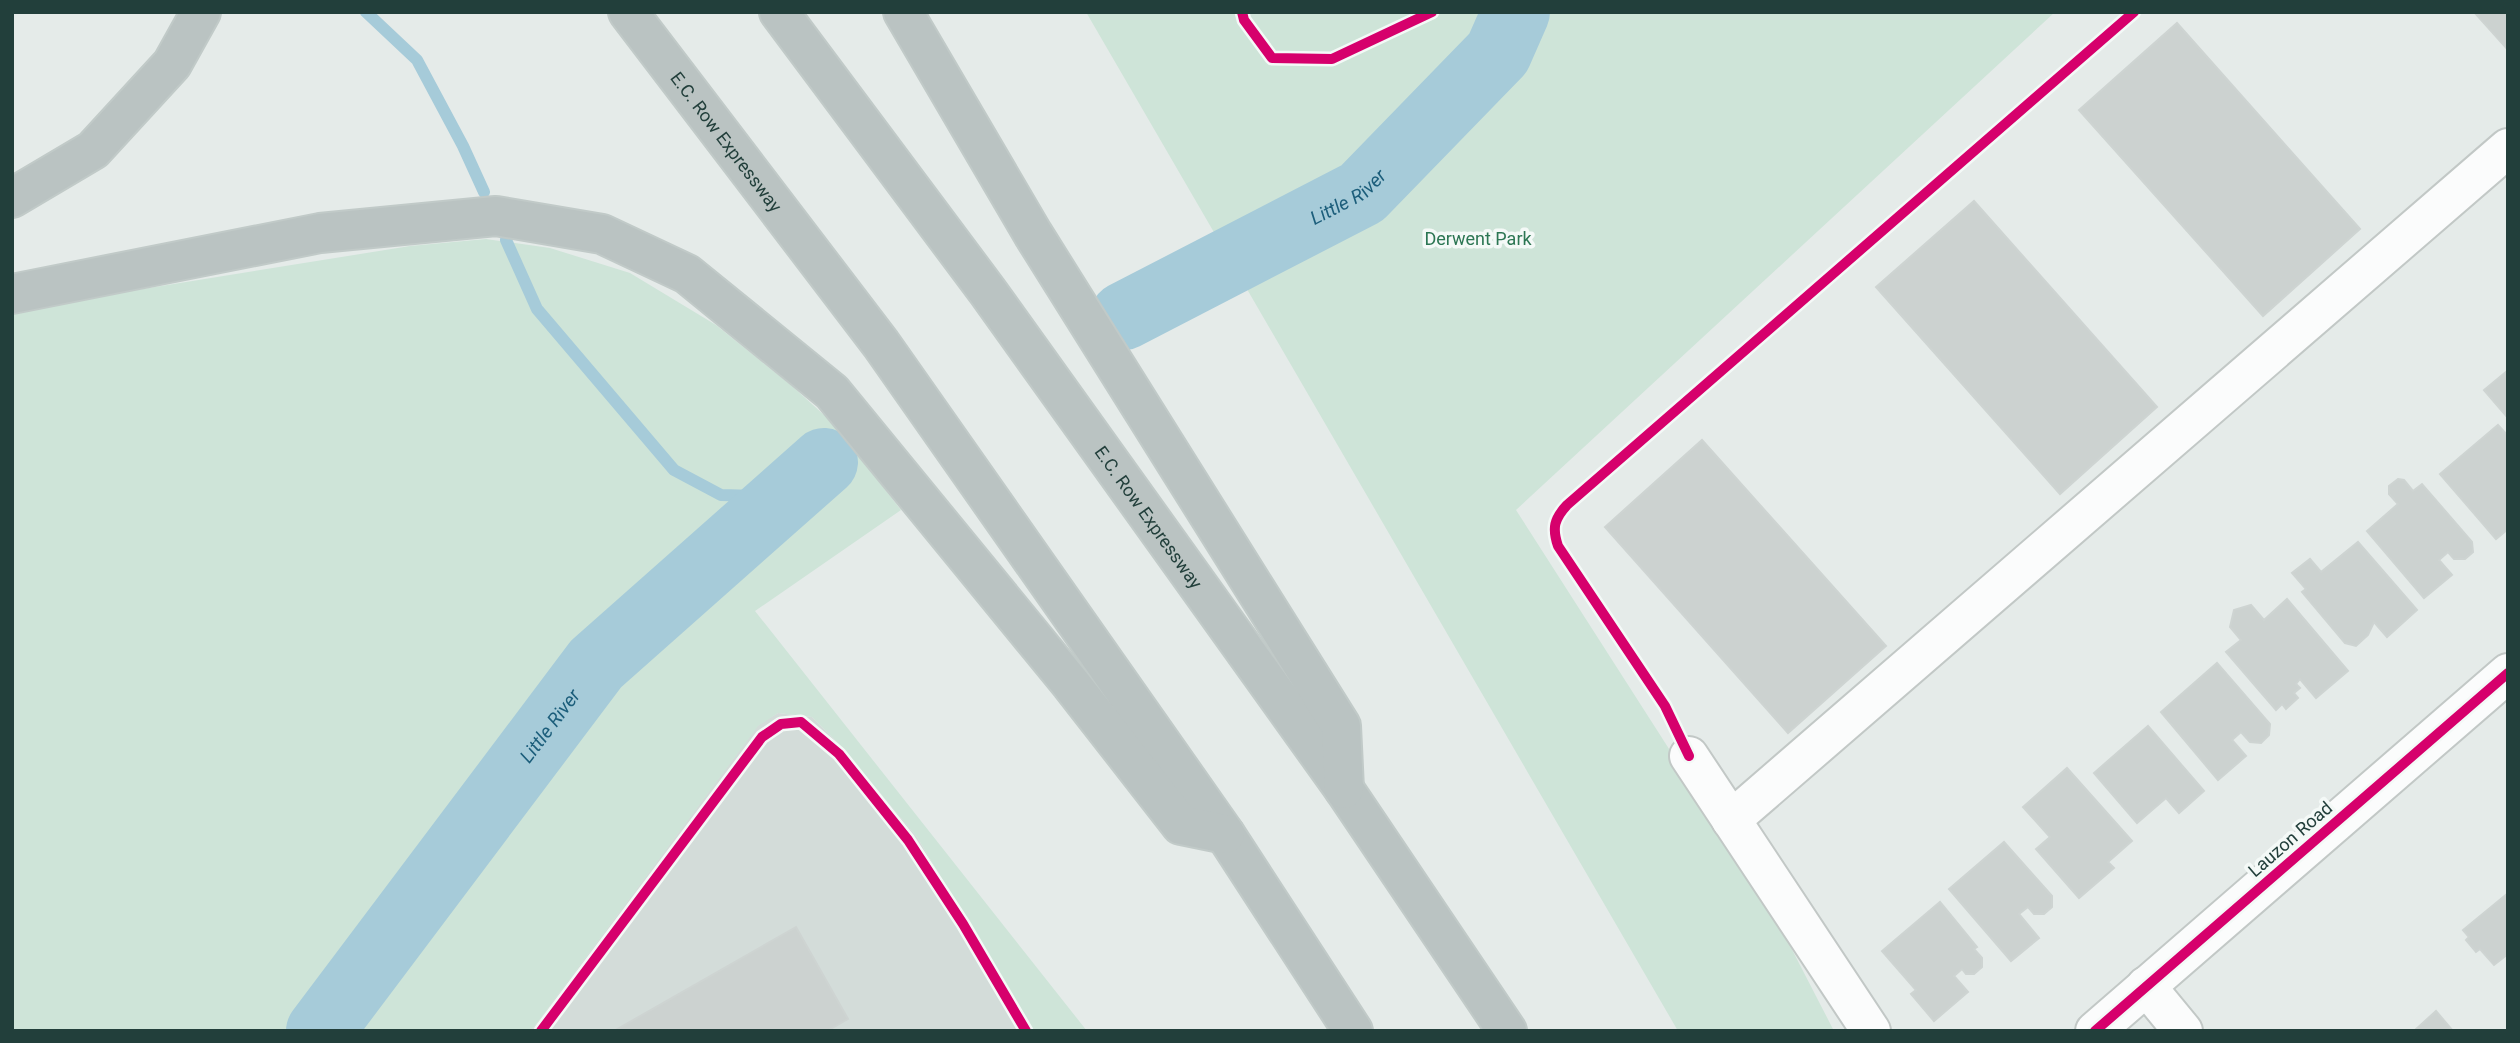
<svg xmlns="http://www.w3.org/2000/svg" width="2520" height="1043" viewBox="0 0 2520 1043" font-family="Roboto,sans-serif">
<style>
.built{fill:#d3dcd9}
.green{fill:#cee4d8}
.lines{fill:none;stroke-linecap:round;stroke-linejoin:round}
.stream{stroke:#a6cbd9;stroke-width:12}
.river{stroke:#a6cbd9;stroke-width:68}
.building{fill:#ccd2d0;stroke:#ced4d2;stroke-width:2}
.minor-casing{stroke:#c2c8c6;stroke-width:42}
.highway-casing{stroke:#c1cac8;stroke-width:42}
.minor{stroke:#fbfcfc;stroke-width:38}
.highway{stroke:#bac3c2;stroke-width:38}
.cycleway-casing{stroke:#f4f9f7;stroke-width:15}
.cycleway{stroke:#d6006c;stroke-width:10}
.labels{text-anchor:middle;dominant-baseline:central;stroke-width:7;stroke-linejoin:round;paint-order:stroke}
.street-label{font-size:18px;fill:#223f3b;stroke:#f4f9f7}
.park-label{font-size:18px;fill:#2c7653;stroke:#f4f9f7}
.water-label{font-size:19px;font-style:italic;fill:#1c5e7b;stroke:#f4f9f7}
</style>
<rect width="100%" height="100%" fill="#e5ebe9"/>
<path class="built" d="M 778,713 L 812,717 L 838,743 L 917,837 L 1033,1031 L 531,1031 L 758,725 Z"/>
<g class="green">
<path d="M 1086,12 L 2055,12 L 1516,510 L 1769,905 L 1834,1031 L 1678,1031 Z"/>
<path d="M 486,239 L 550,248 L 630,273 L 716,325 L 792,386 L 834,424 L 901,510 L 755,611 L 1087,1031 L 1033,1031 L 917,837 L 838,743 L 812,717 L 778,713 L 758,726 L 531,1031 L 12,1031 L 12,310 L 410,246 Z"/>
</g>
<g class="lines">
<g class="stream">
<path d="M 366,12 L 417,60 L 463,146 L 484,192"/>
<path d="M 506,240 L 537,309 L 674,470 L 721,495 L 785,497"/>
</g>
<g class="river">
<path id="s1" d="M 1124,316 L 1362,193 L 1498,53 L 1516,12"/>
<path id="s2" d="M 320,1031 L 596,664 L 824,462"/>
</g>
</g>
<g class="building">
<path d="M 2474,12 L 2508,12 L 2508,50 Z"/>
<path d="M 2177,23 L 2360,229 L 2263,316 L 2079,110 Z"/>
<path d="M 1974,201 L 2157,407 L 2060,494 L 1876,287 Z"/>
<path d="M 2507,371 L 2508,373 L 2508,418 L 2484,390 Z"/>
<path d="M 2498,425 L 2508,436 L 2508,529 L 2496,539 L 2440,474 Z"/>
<path d="M 1702,440 L 1886,646 L 1788,733 L 1605,527 Z"/>
<path d="M 2398,479 L 2404,480 L 2413,491 L 2422,484 L 2472,542 L 2473,552 L 2465,559 L 2454,559 L 2448,552 L 2439,560 L 2452,575 L 2424,598 L 2367,531 L 2398,504 L 2389,494 L 2389,486 Z"/>
<path d="M 2358,542 L 2417,610 L 2387,637 L 2374,622 L 2368,635 L 2356,646 L 2345,643 L 2302,592 L 2306,589 L 2292,573 L 2310,559 L 2321,572 Z"/>
<path d="M 2287,599 L 2348,671 L 2316,698 L 2300,679 L 2296,684 L 2300,688 L 2294,693 L 2298,698 L 2286,709 L 2282,704 L 2276,710 L 2226,652 L 2241,640 L 2230,627 L 2234,610 L 2251,605 L 2264,620 Z"/>
<path d="M 2217,663 L 2270,724 L 2269,735 L 2261,743 L 2250,742 L 2241,732 L 2232,740 L 2246,756 L 2218,780 L 2161,712 Z"/>
<path d="M 2148,726 L 2204,791 L 2179,813 L 2166,798 L 2137,823 L 2094,773 Z"/>
<path d="M 2067,768 L 2132,841 L 2108,862 L 2114,868 L 2079,898 L 2036,849 L 2050,837 L 2023,807 Z"/>
<path d="M 2004,842 L 2052,896 L 2052,907 L 2044,914 L 2034,914 L 2028,907 L 2019,914 L 2039,938 L 2011,961 L 1949,889 Z"/>
<path d="M 2508,893 L 2508,954 L 2494,965 L 2480,949 L 2476,952 L 2466,940 L 2469,937 L 2463,930 Z"/>
<path d="M 1940,902 L 1977,947 L 1974,949 L 1982,958 L 1982,967 L 1974,974 L 1966,974 L 1962,969 L 1954,976 L 1968,992 L 1934,1021 L 1911,994 L 1916,990 L 1882,951 Z"/>
<path d="M 796,927 L 848,1019 L 827,1031 L 614,1031 Z"/>
<path d="M 2436,1011 L 2453,1031 L 2414,1031 Z"/>
</g>
<g class="lines">
<g class="minor-casing">
<g id="minor">
<path d="M 1689,756 L 1871,1031"/>
<path d="M 1731,820 L 2508,148"/>
<path d="M 2146,986 L 2183,1031"/>
<path d="M 2095,1031 L 2508,673"/>
</g>
</g>
<g class="highway-casing">
<g id="highway">
<path id="s3" d="M 628,12 L 881,344 L 1225,834 L 1353,1031"/>
<path id="s4" d="M 779,12 L 988,292 L 1344,789 L 1507,1031"/>
<path d="M 903,12 L 1033,234 L 1341,726 L 1344,789"/>
<path d="M 12,198 L 93,150 L 172,64 L 201,12"/>
<path d="M 12,294 L 320,233 L 496,216 L 602,234 L 687,274 L 832,392 L 1071,684 L 1181,825 L 1225,834"/>
</g>
</g>
<use href="#minor" class="minor"/>
<use href="#highway" class="highway"/>
<g class="cycleway-casing">
<g id="cycleway">
<path d="M 1242,12 L 1244,20 L 1272,58 L 1332,59 L 1432,12"/>
<path d="M 1689,756 L 1665,706 L 1558,546 C 1552,528 1554,519 1567,505 L 2134,12"/>
<path d="M 541,1031 L 762,737 L 781,724 L 801,722 L 839,754 L 908,840 L 963,924 L 1026,1031"/>
<path d="M 2095,1031 L 2508,673"/>
</g>
</g>
<use href="#cycleway" class="cycleway"/>
</g>
<g class="labels">
<g class="street-label">
<text stroke="none"><textPath href="#s3" startOffset="163">E.C. Row Expressway</textPath></text>
<text stroke="none"><textPath href="#s4" startOffset="626">E.C. Row Expressway</textPath></text>
<text transform="translate(2290 839) rotate(-41)">Lauzon Road</text>
</g>
<g class="park-label">
<text x="1478" y="238">Derwent Park</text>
</g>
<g class="water-label">
<text stroke="none"><textPath href="#s1" startOffset="254">Little River</textPath></text>
<text stroke="none"><textPath href="#s2" startOffset="382">Little River</textPath></text>
</g>
</g>
<rect width="2520" height="1043" fill="none" stroke="#223f3b" stroke-width="28"/>
</svg>
